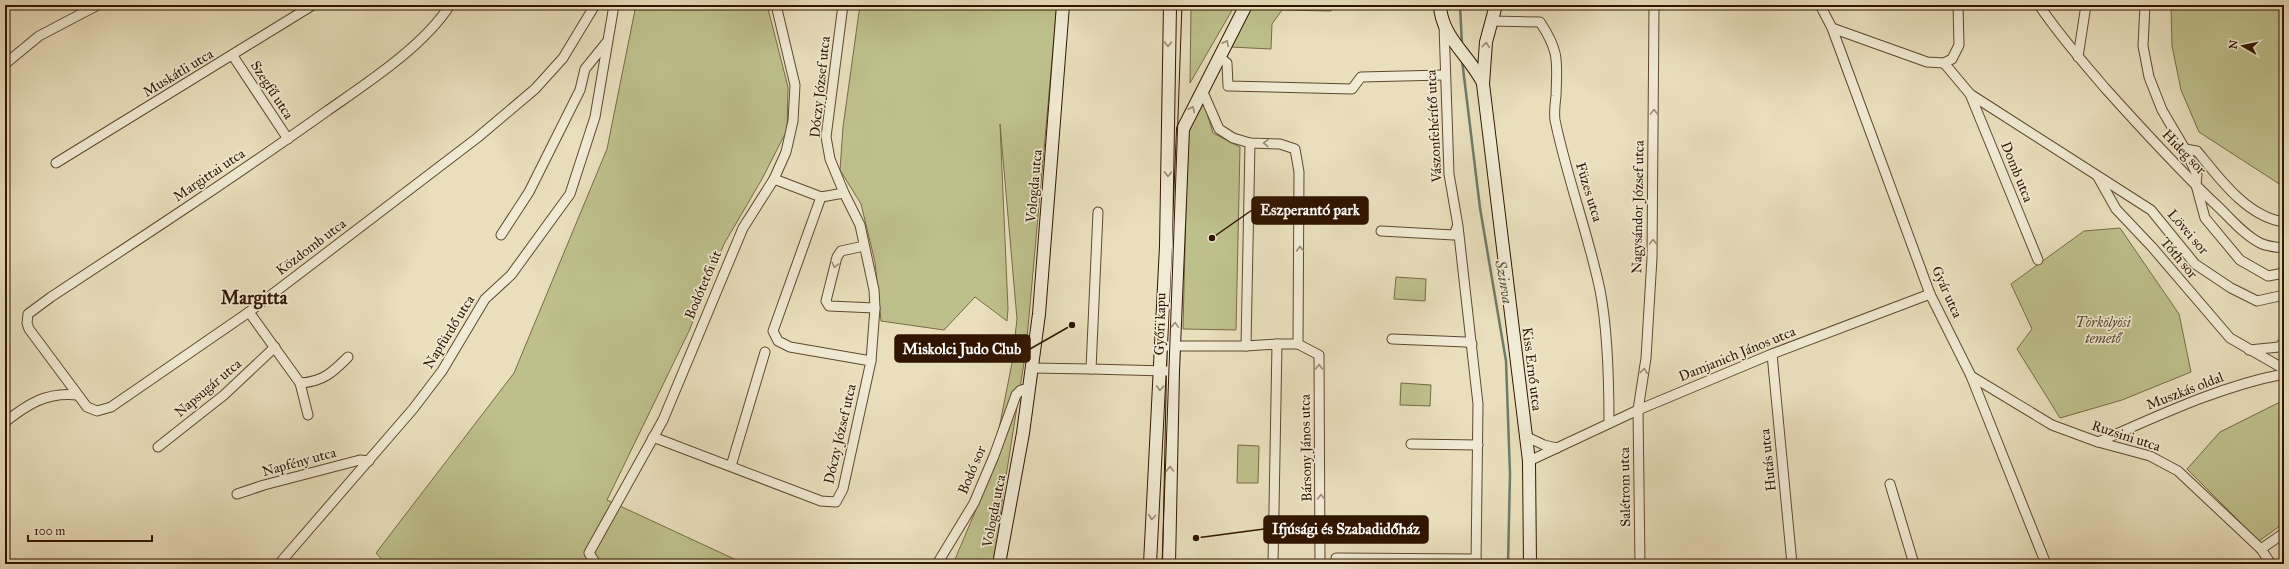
<svg xmlns="http://www.w3.org/2000/svg" width="2289" height="569" viewBox="0 0 2289 569" font-family="'IM FELL Great Primer',serif">
<style>
.green{fill:#bec08c;stroke:#786a46}
.lines{fill:none;stroke-linecap:round;stroke-linejoin:round}
.stream{stroke:#6e7a6a;stroke-width:2.5}
.street-casing{stroke:#5f482f;stroke-width:11}
.secondary-casing{stroke:#311500;stroke-width:14}
.street{stroke:#f1ead4;stroke-width:9}
.secondary{stroke:#f1ead4;stroke-width:12}
.tram{stroke:#311500;stroke-width:1}
.oneway{stroke:#9b8a75}
.labels{text-anchor:middle;dominant-baseline:central;stroke-width:3.5;stroke-linejoin:round;paint-order:stroke}
.street-label{font-size:14px;fill:#311500;stroke:#f1ead4}
.park-label{font-size:14px;font-style:italic;fill:#5b482a;stroke:#f1ead4}
.water-label{font-size:15px;font-style:italic;fill:#55503e;stroke:#f1ead4}
.district-label{font-size:18px;font-weight:bold;fill:#311500;stroke:#f1ead4}
.leader{fill:none;stroke:#311500;stroke-width:1.5}
.callout-dot{fill:#311500;stroke:#f1ead4;stroke-width:1.5}
.callout{fill:#311500;stroke:#311500;stroke-width:1.5}
.callout-label{font-size:15px;text-anchor:middle;font-weight:bold;fill:#fff}
</style>
<rect width="100%" height="100%" fill="#e9dfbd"/>
<filter id="stains"><feTurbulence type="fractalNoise" baseFrequency=".005" numOctaves="4"/><feColorMatrix values="0 0 0 0 .2 0 0 0 0 .09 0 0 0 0 .02 0 0 0 .5 -.17"/></filter>
<radialGradient id="worn" r=".72"><stop offset=".6" stop-color="#630" stop-opacity="0"/><stop offset="1" stop-color="#630" stop-opacity=".3"/></radialGradient>
<g class="green">
<path d="M 636,5 L 767,5 L 788,87 L 787,130 L 762,179 L 724,244 L 689,331 L 607,500 L 745,564 L 386,564 L 376,553 L 514,373 L 607,149 Z"/>
<path d="M 860,5 L 1057,5 L 1026,350 L 1001,508 L 996,564 L 953,564 L 989,479 L 1012,363 L 1017,319 L 1000,124 L 1008,309 L 1007,321 L 975,297 L 944,330 L 881,321 L 875,262 L 861,204 L 840,170 L 843,127 Z"/>
<path d="M 1191,5 L 1235,5 L 1190,83 L 1191,9 Z"/>
<path d="M 1251,5 L 1331,5 L 1331,11 L 1282,10 L 1272,24 L 1271,49 L 1230,47 Z"/>
<path d="M 2171,5 L 2284,5 L 2284,187 L 2199,132 L 2181,90 L 2172,46 Z"/>
<path d="M 1203,100 L 1213,133 L 1240,147 L 1236,330 L 1183,329 L 1188,127 Z"/>
<path d="M 2120,228 L 2179,314 L 2191,372 L 2122,400 L 2060,418 L 2017,349 L 2032,329 L 2011,284 L 2084,231 Z"/>
<path d="M 1396,277 L 1426,279 L 1425,301 L 1394,299 Z"/>
<path d="M 1401,383 L 1431,385 L 1430,406 L 1400,405 Z"/>
<path d="M 2284,400 L 2284,523 L 2259,541 L 2187,469 L 2220,432 Z"/>
<path d="M 1238,445 L 1259,446 L 1258,483 L 1237,483 Z"/>
</g>
<g class="lines">
<g class="stream">
<path d="M 1460,5 L 1462,45"/>
<path d="M 1462,60 L 1480,208 L 1506,361 L 1510,474 L 1508,564"/>
</g>
<g class="street-casing">
<g id="street">
<path d="M 450,5 C 423,47 367,83 327,111 C 237,175 144,236 51,297 L 28,314 L 27,323 L 29,329 L 87,407 L 97,411 L 111,407 L 249,312 L 477,138 L 535,89 L 563,58 L 595,5"/>
<path d="M 1820,5 L 1832,28 L 1930,294 L 1971,376 L 2046,564"/>
<path d="M 2039,5 C 2059,35 2082,61 2105,88 C 2140,127 2175,165 2212,201 C 2227,214 2242,234 2260,243 C 2268,247 2276,247 2284,248"/>
<path d="M 2145,5 L 2143,46 L 2149,77 L 2162,110 L 2185,149 L 2197,175 L 2196,185 L 2205,218 L 2240,260 L 2268,276 L 2284,273"/>
<path d="M 1491,21 L 1540,22 C 1560,52 1557,62 1556,96 C 1555,104 1554,113 1555,120 C 1567,178 1588,233 1600,290 C 1608,331 1609,382 1609,423"/>
<path d="M 1444,25 L 1449,174 L 1458,226 L 1478,404 L 1476,564"/>
<path d="M 1832,28 L 1927,62 L 1944,63 L 1952,59 L 1959,45 L 1958,5"/>
<path d="M 233,56 L 288,139"/>
<path d="M 1219,57 L 1227,63 L 1228,86 L 1352,89 L 1361,77 L 1444,75"/>
<path d="M 2078,57 L 2086,5"/>
<path d="M 1944,63 L 1970,94 L 2151,210 L 2195,264 L 2231,288 L 2257,301 L 2284,295"/>
<path d="M 5,64 L 39,36 L 98,5"/>
<path d="M 1202,90 L 1219,129 L 1233,138 L 1250,143 L 1280,144 L 1295,149 L 1299,172 L 1298,344 L 1319,355 L 1320,564"/>
<path d="M 1970,94 L 2038,260"/>
<path d="M 1250,143 L 1246,346 L 1277,344 L 1273,564"/>
<path d="M 2185,149 L 2197,151 C 2219,178 2247,217 2284,222"/>
<path d="M 56,163 L 313,5"/>
<path d="M 2098,177 L 2116,209 L 2152,247 L 2230,338 L 2284,369"/>
<path d="M 774,179 L 821,197 L 844,193"/>
<path d="M 821,197 L 773,331 L 778,341 L 790,347 L 871,361"/>
<path d="M 1098,212 L 1091,369 L 1166,371"/>
<path d="M 1381,231 L 1454,235 L 1457,227"/>
<path d="M 501,235 L 529,192 L 580,90 L 585,69 L 606,43"/>
<path d="M 864,246 L 841,251 L 837,257 L 826,301 L 829,306 L 875,308"/>
<path d="M 249,312 L 300,383 L 308,415"/>
<path d="M 1392,339 L 1466,342 L 1472,344"/>
<path d="M 1277,344 L 1298,344"/>
<path d="M 1162,346 L 1246,346"/>
<path d="M 2249,350 L 2279,347 L 2284,342"/>
<path d="M 1772,354 L 1792,564"/>
<path d="M 1031,368 L 1091,369"/>
<path d="M 1971,376 L 2052,425 L 2098,442 L 2150,456 L 2178,471 L 2261,549 L 2271,564"/>
<path d="M 300,383 C 323,382 333,372 348,357"/>
<path d="M 5,422 C 28,404 46,392 77,395"/>
<path d="M 1525,436 L 1544,445 L 1557,448"/>
<path d="M 653,437 L 821,501 L 836,502 L 843,489 L 871,361 L 875,308 L 874,290 L 860,225 L 844,193 L 830,159 L 826,137 L 843,5"/>
<path d="M 2098,442 C 2158,416 2220,386 2284,374"/>
<path d="M 1411,444 L 1478,445"/>
<path d="M 158,447 L 224,395 L 275,347"/>
<path d="M 1529,461 L 1638,410 L 1772,354 L 1930,294"/>
<path d="M 731,466 L 765,352"/>
<path d="M 1890,484 L 1914,564"/>
<path d="M 237,494 L 264,485 L 360,460 L 369,461"/>
<path d="M 2261,549 L 2284,533"/>
<path d="M 1336,558 L 1476,559"/>
<path d="M 279,564 L 413,409 L 442,371 L 485,299 L 511,275 L 570,194 L 595,117 L 614,5"/>
<path d="M 596,564 L 589,553 L 663,420 L 743,228 L 774,179 L 786,152 L 793,121 L 795,85 L 776,5"/>
<path d="M 937,564 L 974,503 L 994,456 L 1016,395 L 1021,390 L 1029,388"/>
<path d="M 1640,564 L 1638,410 L 1646,358 L 1652,258 L 1654,5"/>
</g>
</g>
<g class="secondary-casing">
<g id="secondary">
<path d="M 1440,5 C 1441,37 1470,56 1483,83"/>
<path d="M 1496,5 L 1486,42 L 1483,84 L 1529,461 L 1530,564"/>
<path d="M 999,564 L 1023,433 L 1039,314 L 1063,5"/>
<path d="M 1150,564 L 1166,246 L 1170,5"/>
<path d="M 1169,564 L 1173,371 L 1183,129 L 1246,5"/>
</g>
</g>
<use href="#street" class="street"/>
<use href="#secondary" class="secondary"/>
<path class="tram" d="M 1162,564 L 1182,5"/>
</g>
<defs><path id="oneway-chevron" d="M-2-3.5L2.5 0L-2 3.5" fill="none" stroke-width="1.6" stroke-linecap="round" stroke-linejoin="round"/></defs>
<g class="oneway">
<use href="#oneway-chevron" transform="translate(1226 43) rotate(-63)"/>
<use href="#oneway-chevron" transform="translate(1168 44) rotate(91)"/>
<use href="#oneway-chevron" transform="translate(1486 45) rotate(-84)"/>
<use href="#oneway-chevron" transform="translate(1192 109) rotate(-64)"/>
<use href="#oneway-chevron" transform="translate(1654 112) rotate(-89)"/>
<use href="#oneway-chevron" transform="translate(1266 143) rotate(-178)"/>
<use href="#oneway-chevron" transform="translate(1168 174) rotate(91)"/>
<use href="#oneway-chevron" transform="translate(1653 242) rotate(-89)"/>
<use href="#oneway-chevron" transform="translate(1300 249) rotate(-90)"/>
<use href="#oneway-chevron" transform="translate(835 265) rotate(104)"/>
<use href="#oneway-chevron" transform="translate(1175 325) rotate(-88)"/>
<use href="#oneway-chevron" transform="translate(1319 367) rotate(-90)"/>
<use href="#oneway-chevron" transform="translate(1644 371) rotate(-82)"/>
<use href="#oneway-chevron" transform="translate(1160 388) rotate(93)"/>
<use href="#oneway-chevron" transform="translate(1170 469) rotate(-90)"/>
<use href="#oneway-chevron" transform="translate(1321 497) rotate(-90)"/>
<use href="#oneway-chevron" transform="translate(1152 517) rotate(95)"/>
</g>
<g class="labels">
<g class="street-label">
<text transform="translate(178 73) rotate(-31)">Muskátli utca</text>
<text transform="translate(820 87) rotate(-84)">Dóczy József utca</text>
<text transform="translate(272 90) rotate(57)">Szegfű utca</text>
<text transform="translate(1434 126) rotate(-93)">Vászonfehérítő utca</text>
<text transform="translate(2184 152) rotate(46)">Hideg sor</text>
<text transform="translate(2017 172) rotate(68)">Domb utca</text>
<text transform="translate(209 175) rotate(-34)">Margittai utca</text>
<text transform="translate(1034 186) rotate(-85)">Vologda utca</text>
<text transform="translate(1589 192) rotate(73)">Füzes utca</text>
<text transform="translate(1638 207) rotate(-89)">Nagysándor József utca</text>
<text transform="translate(2188 232) rotate(49)">Lövei sor</text>
<text transform="translate(311 247) rotate(-37)">Közdomb utca</text>
<text transform="translate(2179 258) rotate(50)">Tóth sor</text>
<text transform="translate(703 285) rotate(-67)">Bodótetői út</text>
<text transform="translate(1947 292) rotate(66)">Gyár utca</text>
<text transform="translate(1160 324) rotate(-88)">Győri kapu</text>
<text transform="translate(449 332) rotate(-58)">Napfürdő utca</text>
<text transform="translate(1737 354) rotate(-22)">Damjanich János utca</text>
<text transform="translate(1532 369) rotate(83)">Kiss Ernő utca</text>
<text transform="translate(208 388) rotate(-40)">Napsugár utca</text>
<text transform="translate(2185 391) rotate(-21)">Muszkás oldal</text>
<text transform="translate(840 434) rotate(-77)">Dóczy József utca</text>
<text transform="translate(2126 436) rotate(18)">Ruzsini utca</text>
<text transform="translate(1306 448) rotate(-91)">Bársony János utca</text>
<text transform="translate(1768 460) rotate(-96)">Hutás utca</text>
<text transform="translate(299 462) rotate(-15)">Napfény utca</text>
<text transform="translate(972 470) rotate(-67)">Bodó sor</text>
<text transform="translate(1625 487) rotate(-91)">Salétrom utca</text>
<text transform="translate(994 511) rotate(-79)">Vologda utca</text>
</g>
<g class="park-label">
<text x="2103" y="322">Törkölyösi<tspan x="2103" dy="16">temető</tspan></text>
</g>
<g class="water-label">
<text transform="translate(1504 282) rotate(80)">Szinva</text>
</g>
<g class="district-label">
<text x="254" y="298">Margitta</text>
</g>
</g>
<path class="leader" d="M1212 238L1252 210M1072 325L1030 349M1196 538L1264 529"/>
<g class="callout-dot">
<circle cx="1212" cy="238" r="4"/>
<circle cx="1072" cy="325" r="4"/>
<circle cx="1196" cy="538" r="4"/>
</g>
<g class="callout">
<rect x="1252" y="197" width="116" height="27" rx="4"/>
<rect x="895" y="335" width="135" height="27" rx="4"/>
<rect x="1264" y="516" width="164" height="27" rx="4"/>
</g>
<g class="callout-label">
<text x="1310" y="215">Eszperantó park</text>
<text x="962" y="354">Miskolci Judo Club</text>
<text x="1346" y="534">Ifjúsági és Szabadidőház</text>
</g>
<rect width="2289" height="569" fill="none" stroke="#e9dfbd" stroke-width="20"/>
<rect x="6" y="6" width="2277" height="557" fill="none" stroke="#311500" stroke-width="2"/>
<rect x="10" y="10" width="2269" height="549" fill="none" stroke="#311500"/>
<g transform="translate(2243 46) rotate(279)" stroke="#f1ead4" stroke-width="3" paint-order="stroke">
<path d="M0-3L7 15L0 10L-7 15Z" fill="#311500"/>
<text y="-6" font-size="11" font-weight="bold" text-anchor="middle" fill="#311500">N</text>
</g>
<path d="M28 535v6h124v-6" fill="none" stroke="#311500" stroke-width="2"/>
<text x="34" y="535" font-size="12" fill="#311500" stroke="#f1ead4" stroke-width="3" paint-order="stroke">100 m</text>
<rect width="100%" height="100%" filter="url(#stains)"/>
<rect width="100%" height="100%" fill="url(#worn)"/>
</svg>
